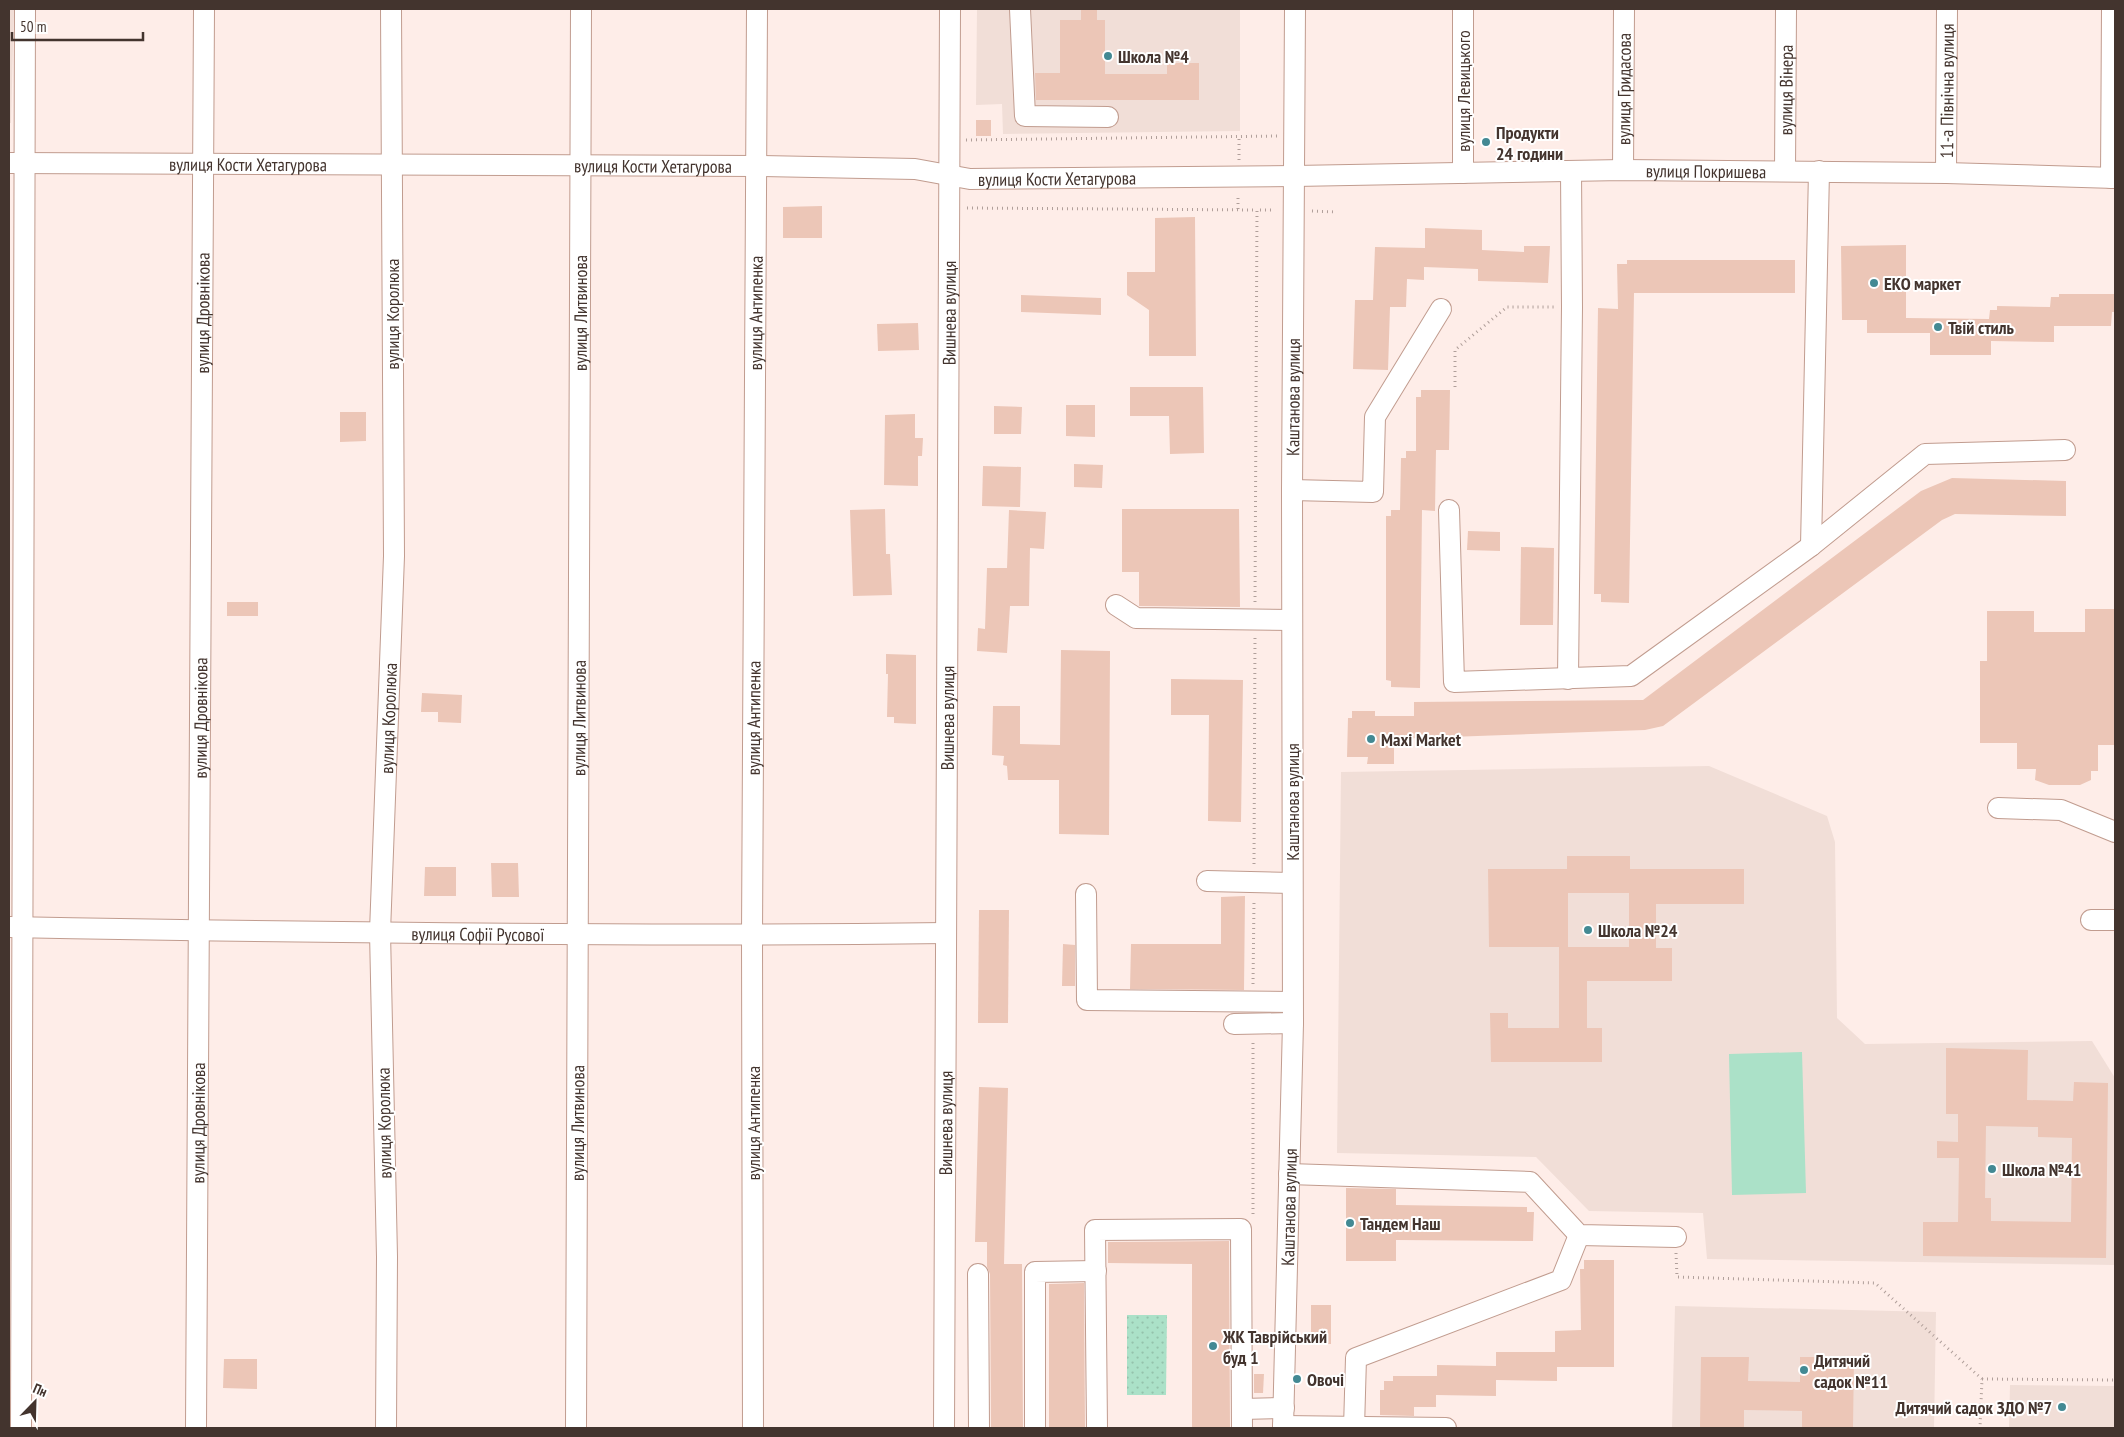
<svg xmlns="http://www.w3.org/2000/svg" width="2124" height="1437" viewBox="0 0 2124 1437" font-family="'PT Sans Narrow',sans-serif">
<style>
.built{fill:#f1ded7}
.grass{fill:#abe1c8}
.park{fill:url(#park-dots)}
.building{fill:#ecc6b7;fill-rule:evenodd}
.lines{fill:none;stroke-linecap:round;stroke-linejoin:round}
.minor-casing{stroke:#c19c8f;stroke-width:22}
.path{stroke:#b09f9a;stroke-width:3;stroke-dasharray:1 4;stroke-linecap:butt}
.minor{stroke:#fff;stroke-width:20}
.poi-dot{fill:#438993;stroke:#fff;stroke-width:2}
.labels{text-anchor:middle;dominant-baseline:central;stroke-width:4;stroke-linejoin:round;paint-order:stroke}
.poi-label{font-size:18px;font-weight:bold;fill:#43342e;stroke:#fff;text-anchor:start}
.street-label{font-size:18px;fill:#43342e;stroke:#fff}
</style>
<defs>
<pattern id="park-dots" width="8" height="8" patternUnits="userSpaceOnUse" patternTransform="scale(1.25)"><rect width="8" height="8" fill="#abe1c8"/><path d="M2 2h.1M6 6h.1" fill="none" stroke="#94c2ac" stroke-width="1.8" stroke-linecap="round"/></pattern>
</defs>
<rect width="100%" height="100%" fill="#feede8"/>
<g class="built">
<path d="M 9,9 L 14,9 L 11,123 L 9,123 Z"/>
<path d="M 977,9 L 1240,9 L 1240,131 L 1003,134 L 1002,104 L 976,105 Z"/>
<path d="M 1709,766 L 1827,816 L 1835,842 L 1837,1018 L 1865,1044 L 2092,1041 L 2115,1078 L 2115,1265 L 1707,1259 L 1703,1213 L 1589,1211 L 1536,1157 L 1337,1153 L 1341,772 Z"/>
<path d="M 1675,1306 L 1936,1312 L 1934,1428 L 1672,1428 Z"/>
<path d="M 2010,1385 L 2115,1386 L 2115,1428 L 2009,1428 Z"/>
</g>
<path class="grass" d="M 1802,1052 L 1806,1193 L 1732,1195 L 1729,1054 Z"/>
<path class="park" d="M 1127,1315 L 1167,1315 L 1166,1395 L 1127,1395 Z"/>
<g class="building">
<path d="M 1081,9 L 1097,9 L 1097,20 L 1105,20 L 1105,74 L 1167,74 L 1167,63 L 1199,63 L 1199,100 L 1036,100 L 1035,73 L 1060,73 L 1060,20 L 1081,20 Z"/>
<rect x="976" y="120" width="15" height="16"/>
<path d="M 822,206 L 822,238 L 783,238 L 783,207 Z"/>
<path d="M 1195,217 L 1196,356 L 1149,356 L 1149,310 L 1127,295 L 1127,272 L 1155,272 L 1155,218 Z"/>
<path d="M 1425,228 L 1482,230 L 1482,250 L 1524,252 L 1524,246 L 1550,246 L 1548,283 L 1478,281 L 1478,269 L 1424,267 L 1424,280 L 1407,279 L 1406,307 L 1390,307 L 1388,370 L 1353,369 L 1355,300 L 1373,300 L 1375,247 L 1425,248 Z"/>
<path d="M 1906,245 L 1906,318 L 1989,319 L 1990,310 L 1997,310 L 1997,306 L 2050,307 L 2051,297 L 2059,297 L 2059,294 L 2115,294 L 2115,312 L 2112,312 L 2111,326 L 2054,326 L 2054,342 L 1991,341 L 1991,355 L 1930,355 L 1930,333 L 1867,333 L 1867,320 L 1842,320 L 1841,246 Z"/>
<path d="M 1627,260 L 1795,260 L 1795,293 L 1634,293 L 1629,603 L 1601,602 L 1601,594 L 1594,594 L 1598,308 L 1618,309 L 1617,264 L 1627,264 Z"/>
<path d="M 1021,295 L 1101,298 L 1101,315 L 1021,312 Z"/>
<path d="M 918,323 L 919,350 L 878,351 L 877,324 Z"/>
<path d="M 1130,387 L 1203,387 L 1204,453 L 1170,454 L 1169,416 L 1130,416 Z"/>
<path d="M 1421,390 L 1450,390 L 1449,450 L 1436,450 L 1435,511 L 1422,510 L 1420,688 L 1391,687 L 1391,681 L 1386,680 L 1386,516 L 1391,516 L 1391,510 L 1400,510 L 1401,458 L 1406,458 L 1406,451 L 1416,451 L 1416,397 L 1421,397 Z"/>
<path d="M 1066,405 L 1095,405 L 1095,437 L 1066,436 Z"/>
<path d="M 994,406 L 1022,407 L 1021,434 L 994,434 Z"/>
<path d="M 340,412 L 366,412 L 366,441 L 340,442 Z"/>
<path d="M 915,414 L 915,438 L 923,438 L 922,456 L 918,456 L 918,486 L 884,485 L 885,415 Z"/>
<path d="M 1074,464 L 1103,465 L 1102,488 L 1074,487 Z"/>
<path d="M 983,466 L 1021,467 L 1020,507 L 982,506 Z"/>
<path d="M 1952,478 L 2066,481 L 2066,516 L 1955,514 L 1942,520 L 1663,726 L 1645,730 L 1394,739 L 1394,764 L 1367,764 L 1368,757 L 1347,757 L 1348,718 L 1352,718 L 1352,711 L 1375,711 L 1375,716 L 1414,716 L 1414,702 L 1643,700 L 1921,491 Z"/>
<path d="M 885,509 L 886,554 L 890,554 L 892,595 L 853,596 L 850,510 Z"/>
<path d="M 1122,509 L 1239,509 L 1240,607 L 1139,606 L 1139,572 L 1122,572 Z"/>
<path d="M 1009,510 L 1046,512 L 1044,549 L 1030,548 L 1029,606 L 1010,606 L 1007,653 L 977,651 L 978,628 L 985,629 L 987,568 L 1007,568 Z"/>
<path d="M 1468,531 L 1500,532 L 1500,551 L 1467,550 Z"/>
<path d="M 1521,547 L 1554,548 L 1553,625 L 1520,625 Z"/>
<rect x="227" y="602" width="31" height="14"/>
<path d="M 2085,609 L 2115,609 L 2115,745 L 2098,745 L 2098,771 L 2091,771 L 2091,780 L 2080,785 L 2049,785 L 2035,780 L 2036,769 L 2017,769 L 2017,743 L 1980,743 L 1980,661 L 1987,661 L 1987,611 L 2034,611 L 2034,632 L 2085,632 Z"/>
<path d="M 1061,650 L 1110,651 L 1109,835 L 1059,834 L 1059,780 L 1008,780 L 1007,766 L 1003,765 L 1004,756 L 992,755 L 993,706 L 1020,706 L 1020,744 L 1060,745 Z"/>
<path d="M 886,654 L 916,655 L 916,724 L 894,723 L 894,717 L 887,717 L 888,674 L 886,674 Z"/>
<path d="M 1171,679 L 1243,680 L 1241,822 L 1208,821 L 1209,715 L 1171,715 Z"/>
<path d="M 422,693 L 462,695 L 461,723 L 438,722 L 438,712 L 421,712 Z"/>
<path d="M 1567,856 L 1630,856 L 1630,869 L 1744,869 L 1744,904 L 1656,904 L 1656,948 L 1672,948 L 1672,981 L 1587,981 L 1587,1028 L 1602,1028 L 1602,1062 L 1491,1062 L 1490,1013 L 1508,1013 L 1508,1028 L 1559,1028 L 1559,947 L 1489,947 L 1488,869 L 1567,869 ZM 1568,893 L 1629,893 L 1629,947 L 1568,947 Z"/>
<path d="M 491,863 L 518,863 L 519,897 L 492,897 Z"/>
<path d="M 425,867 L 456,867 L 456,896 L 424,896 Z"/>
<path d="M 1245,896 L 1244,990 L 1130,989 L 1131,944 L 1221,944 L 1221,897 Z"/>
<path d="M 979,910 L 1009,910 L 1008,1023 L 978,1023 Z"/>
<path d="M 1063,944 L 1075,945 L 1075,986 L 1062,986 Z"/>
<path d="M 1946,1048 L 2028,1050 L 2027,1100 L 2073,1101 L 2074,1082 L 2108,1083 L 2106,1258 L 1923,1256 L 1923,1222 L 1958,1222 L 1959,1158 L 1937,1158 L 1937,1141 L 1958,1142 L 1958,1114 L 1946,1114 ZM 1986,1126 L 2038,1127 L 2038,1137 L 2072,1138 L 2071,1222 L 1991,1221 L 1991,1198 L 1985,1198 Z"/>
<path d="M 979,1087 L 1008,1088 L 1004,1264 L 1022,1264 L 1023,1428 L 991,1428 L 990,1274 L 987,1267 L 987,1242 L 975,1242 Z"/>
<path d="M 1346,1188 L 1396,1189 L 1396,1205 L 1527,1207 L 1527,1212 L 1534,1212 L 1533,1241 L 1396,1240 L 1396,1261 L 1346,1261 Z"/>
<path d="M 1229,1241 L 1230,1428 L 1192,1428 L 1192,1264 L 1108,1263 L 1108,1242 Z"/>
<path d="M 1584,1260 L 1614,1260 L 1614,1367 L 1557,1367 L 1557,1381 L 1496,1380 L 1496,1396 L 1436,1395 L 1436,1407 L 1414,1407 L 1414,1416 L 1380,1415 L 1380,1390 L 1384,1390 L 1384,1381 L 1393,1381 L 1393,1376 L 1437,1376 L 1437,1365 L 1496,1366 L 1496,1352 L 1555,1352 L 1555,1331 L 1581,1330 L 1580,1269 L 1584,1269 Z"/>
<path d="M 1084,1283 L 1085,1428 L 1049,1428 L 1049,1284 Z"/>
<rect x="1311" y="1305" width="20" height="39"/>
<path d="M 1701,1357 L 1749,1357 L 1748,1381 L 1800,1382 L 1800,1357 L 1854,1357 L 1853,1428 L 1802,1428 L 1802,1411 L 1744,1410 L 1744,1428 L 1700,1428 Z"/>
<path d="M 224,1359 L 257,1359 L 257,1389 L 223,1388 Z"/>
<path d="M 1254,1374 L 1264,1374 L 1263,1393 L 1254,1393 Z"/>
</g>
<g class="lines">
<g class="minor-casing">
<g id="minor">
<path d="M 1020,9 L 1025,116 L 1108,117"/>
<path id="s1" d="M 9,163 L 757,166 L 915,169 L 970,179 L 1295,176 L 1623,170 L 1946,173 L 2115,178"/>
<path id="s2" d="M 1623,170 L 1624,9"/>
<path id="s3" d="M 1785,171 L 1786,9"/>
<path d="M 1463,173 L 1463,9"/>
<path id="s4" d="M 1946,173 L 1947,9"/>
<path d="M 2111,178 L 2112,9"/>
<path d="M 1292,490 L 1373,492 L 1375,417 L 1441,309"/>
<path d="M 1449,510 L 1454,682 L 1631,676 L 1811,546 L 1925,454 L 2065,450"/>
<path d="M 1811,546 L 1819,171"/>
<path d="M 1116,605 L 1136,618 L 1292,620"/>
<path d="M 1568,679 L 1572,307 L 1571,171"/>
<path d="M 1998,808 L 2061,810 L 2115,832"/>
<path d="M 1207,881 L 1292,883"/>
<path d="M 1086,894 L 1087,1000 L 1292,1002"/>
<path d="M 2091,920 L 2115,920"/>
<path id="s5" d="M 9,927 C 321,933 633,937 946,933"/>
<path d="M 1234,1024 L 1293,1023"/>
<path d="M 1289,1174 L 1530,1182 L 1579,1235 L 1676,1237"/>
<path d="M 978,1274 L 979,1428"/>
<path d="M 1242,1409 L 1284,1408"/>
<path d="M 1283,1426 L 1446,1428"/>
<path d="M 21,1428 L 25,9"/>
<path id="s6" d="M 196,1428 L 204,9"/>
<path id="s7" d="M 386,1428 L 387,1257 L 380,932 L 394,556 L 391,9"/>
<path id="s8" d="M 576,1428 L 581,9"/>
<path id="s9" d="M 753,1428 L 752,935 L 757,9"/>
<path id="s10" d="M 944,1428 L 950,9"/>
<path d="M 1035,1428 L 1035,1272 L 1096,1271"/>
<path d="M 1097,1428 L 1095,1230 L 1241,1229 L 1242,1428"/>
<path id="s11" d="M 1283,1428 L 1293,1023 L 1292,490 L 1295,9"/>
<path d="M 1354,1428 L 1356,1358 L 1561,1280 L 1579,1235"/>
</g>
</g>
<g class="path">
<path d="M 966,140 L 1277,136"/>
<path d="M 1239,160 L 1239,136"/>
<path d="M 967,208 L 1257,210"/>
<path d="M 1238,209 L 1238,194"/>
<path d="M 1312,211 L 1336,212"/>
<path d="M 1455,387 L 1455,350 L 1507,307 L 1554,307"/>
<path d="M 1255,602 L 1257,210 L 1275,210"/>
<path d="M 1254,864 L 1255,636"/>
<path d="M 1253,984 L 1254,901"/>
<path d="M 1253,1214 L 1253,1041"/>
<path d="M 1676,1253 L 1677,1277 L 1875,1283 L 1982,1379 L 1980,1428"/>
<path d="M 1982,1379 L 2115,1380"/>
</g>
<use href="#minor" class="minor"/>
</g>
<g class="poi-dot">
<circle cx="1108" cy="56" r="5"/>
<circle cx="1486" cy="142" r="5"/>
<circle cx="1874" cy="283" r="5"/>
<circle cx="1938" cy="327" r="5"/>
<circle cx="1371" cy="739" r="5"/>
<circle cx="1588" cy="930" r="5"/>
<circle cx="1992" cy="1169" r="5"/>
<circle cx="1350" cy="1223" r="5"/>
<circle cx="1213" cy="1346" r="5"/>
<circle cx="1804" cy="1370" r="5"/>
<circle cx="1297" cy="1379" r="5"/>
<circle cx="2062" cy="1407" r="5"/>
</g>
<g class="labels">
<g class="poi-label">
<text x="1118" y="56">Школа №4</text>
<text x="1496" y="132">Продукти<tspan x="1496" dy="21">24 години</tspan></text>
<text x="1884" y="283">ЕКО маркет</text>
<text x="1948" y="327">Твій стиль</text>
<text x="1381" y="739">Maxi Market</text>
<text x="1598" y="930">Школа №24</text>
<text x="2002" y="1169">Школа №41</text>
<text x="1360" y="1223">Тандем Наш</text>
<text x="1223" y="1336">ЖК Таврійський<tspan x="1223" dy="21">буд 1</tspan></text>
<text x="1814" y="1360">Дитячий<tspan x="1814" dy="21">садок №11</tspan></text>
<text x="1307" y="1379">Овочі</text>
<text x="2052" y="1407" text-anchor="end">Дитячий садок ЗДО №7</text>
</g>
<g class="street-label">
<text stroke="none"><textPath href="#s2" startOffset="81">вулиця Гридасова</textPath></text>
<text stroke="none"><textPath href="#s3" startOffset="81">вулиця Вінера</textPath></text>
<text transform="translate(1463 91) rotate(-90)">вулиця Левицького</text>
<text stroke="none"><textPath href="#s4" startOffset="82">11-а Північна вулиця</textPath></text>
<text stroke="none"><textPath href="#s1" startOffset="239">вулиця Кости Хетагурова</textPath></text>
<text stroke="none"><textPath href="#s1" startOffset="644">вулиця Кости Хетагурова</textPath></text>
<text stroke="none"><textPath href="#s1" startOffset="1698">вулиця Покришева</textPath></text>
<text stroke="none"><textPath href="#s1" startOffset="1049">вулиця Кости Хетагурова</textPath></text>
<text stroke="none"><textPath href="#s6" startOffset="1115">вулиця Дровнікова</textPath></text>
<text transform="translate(392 314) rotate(-90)">вулиця Королюка</text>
<text stroke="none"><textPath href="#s8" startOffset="1115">вулиця Литвинова</textPath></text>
<text stroke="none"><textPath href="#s9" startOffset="1115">вулиця Антипенка</textPath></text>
<text stroke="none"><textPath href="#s10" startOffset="1115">Вишнева вулиця</textPath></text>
<text stroke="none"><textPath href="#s11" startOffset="1031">Каштанова вулиця</textPath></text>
<text stroke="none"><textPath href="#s9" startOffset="710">вулиця Антипенка</textPath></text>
<text stroke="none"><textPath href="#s10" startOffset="710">Вишнева вулиця</textPath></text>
<text stroke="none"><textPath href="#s6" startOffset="710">вулиця Дровнікова</textPath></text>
<text stroke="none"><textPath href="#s7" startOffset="710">вулиця Королюка</textPath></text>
<text stroke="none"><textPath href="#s8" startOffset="710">вулиця Литвинова</textPath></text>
<text transform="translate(1292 802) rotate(-90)">Каштанова вулиця</text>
<text stroke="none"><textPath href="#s5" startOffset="469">вулиця Софії Русової</textPath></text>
<text stroke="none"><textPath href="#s6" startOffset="305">вулиця Дровнікова</textPath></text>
<text transform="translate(384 1123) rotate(-91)">вулиця Королюка</text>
<text stroke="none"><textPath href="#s8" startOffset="305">вулиця Литвинова</textPath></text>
<text transform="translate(753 1123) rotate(-90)">вулиця Антипенка</text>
<text stroke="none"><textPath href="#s10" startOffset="305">Вишнева вулиця</textPath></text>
<text stroke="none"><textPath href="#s11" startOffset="221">Каштанова вулиця</textPath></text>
</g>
</g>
<rect width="2124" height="1437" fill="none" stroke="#43342e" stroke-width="20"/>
<g transform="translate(35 1402) rotate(23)" stroke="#ffffff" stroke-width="4" paint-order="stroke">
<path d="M0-4L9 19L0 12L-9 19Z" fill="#43342e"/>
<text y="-8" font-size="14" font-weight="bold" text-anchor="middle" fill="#43342e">Пн</text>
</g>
<path d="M12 32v8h131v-8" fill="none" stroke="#43342e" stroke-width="2.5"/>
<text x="20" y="32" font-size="15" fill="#43342e" stroke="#ffffff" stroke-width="4" paint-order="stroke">50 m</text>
</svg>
